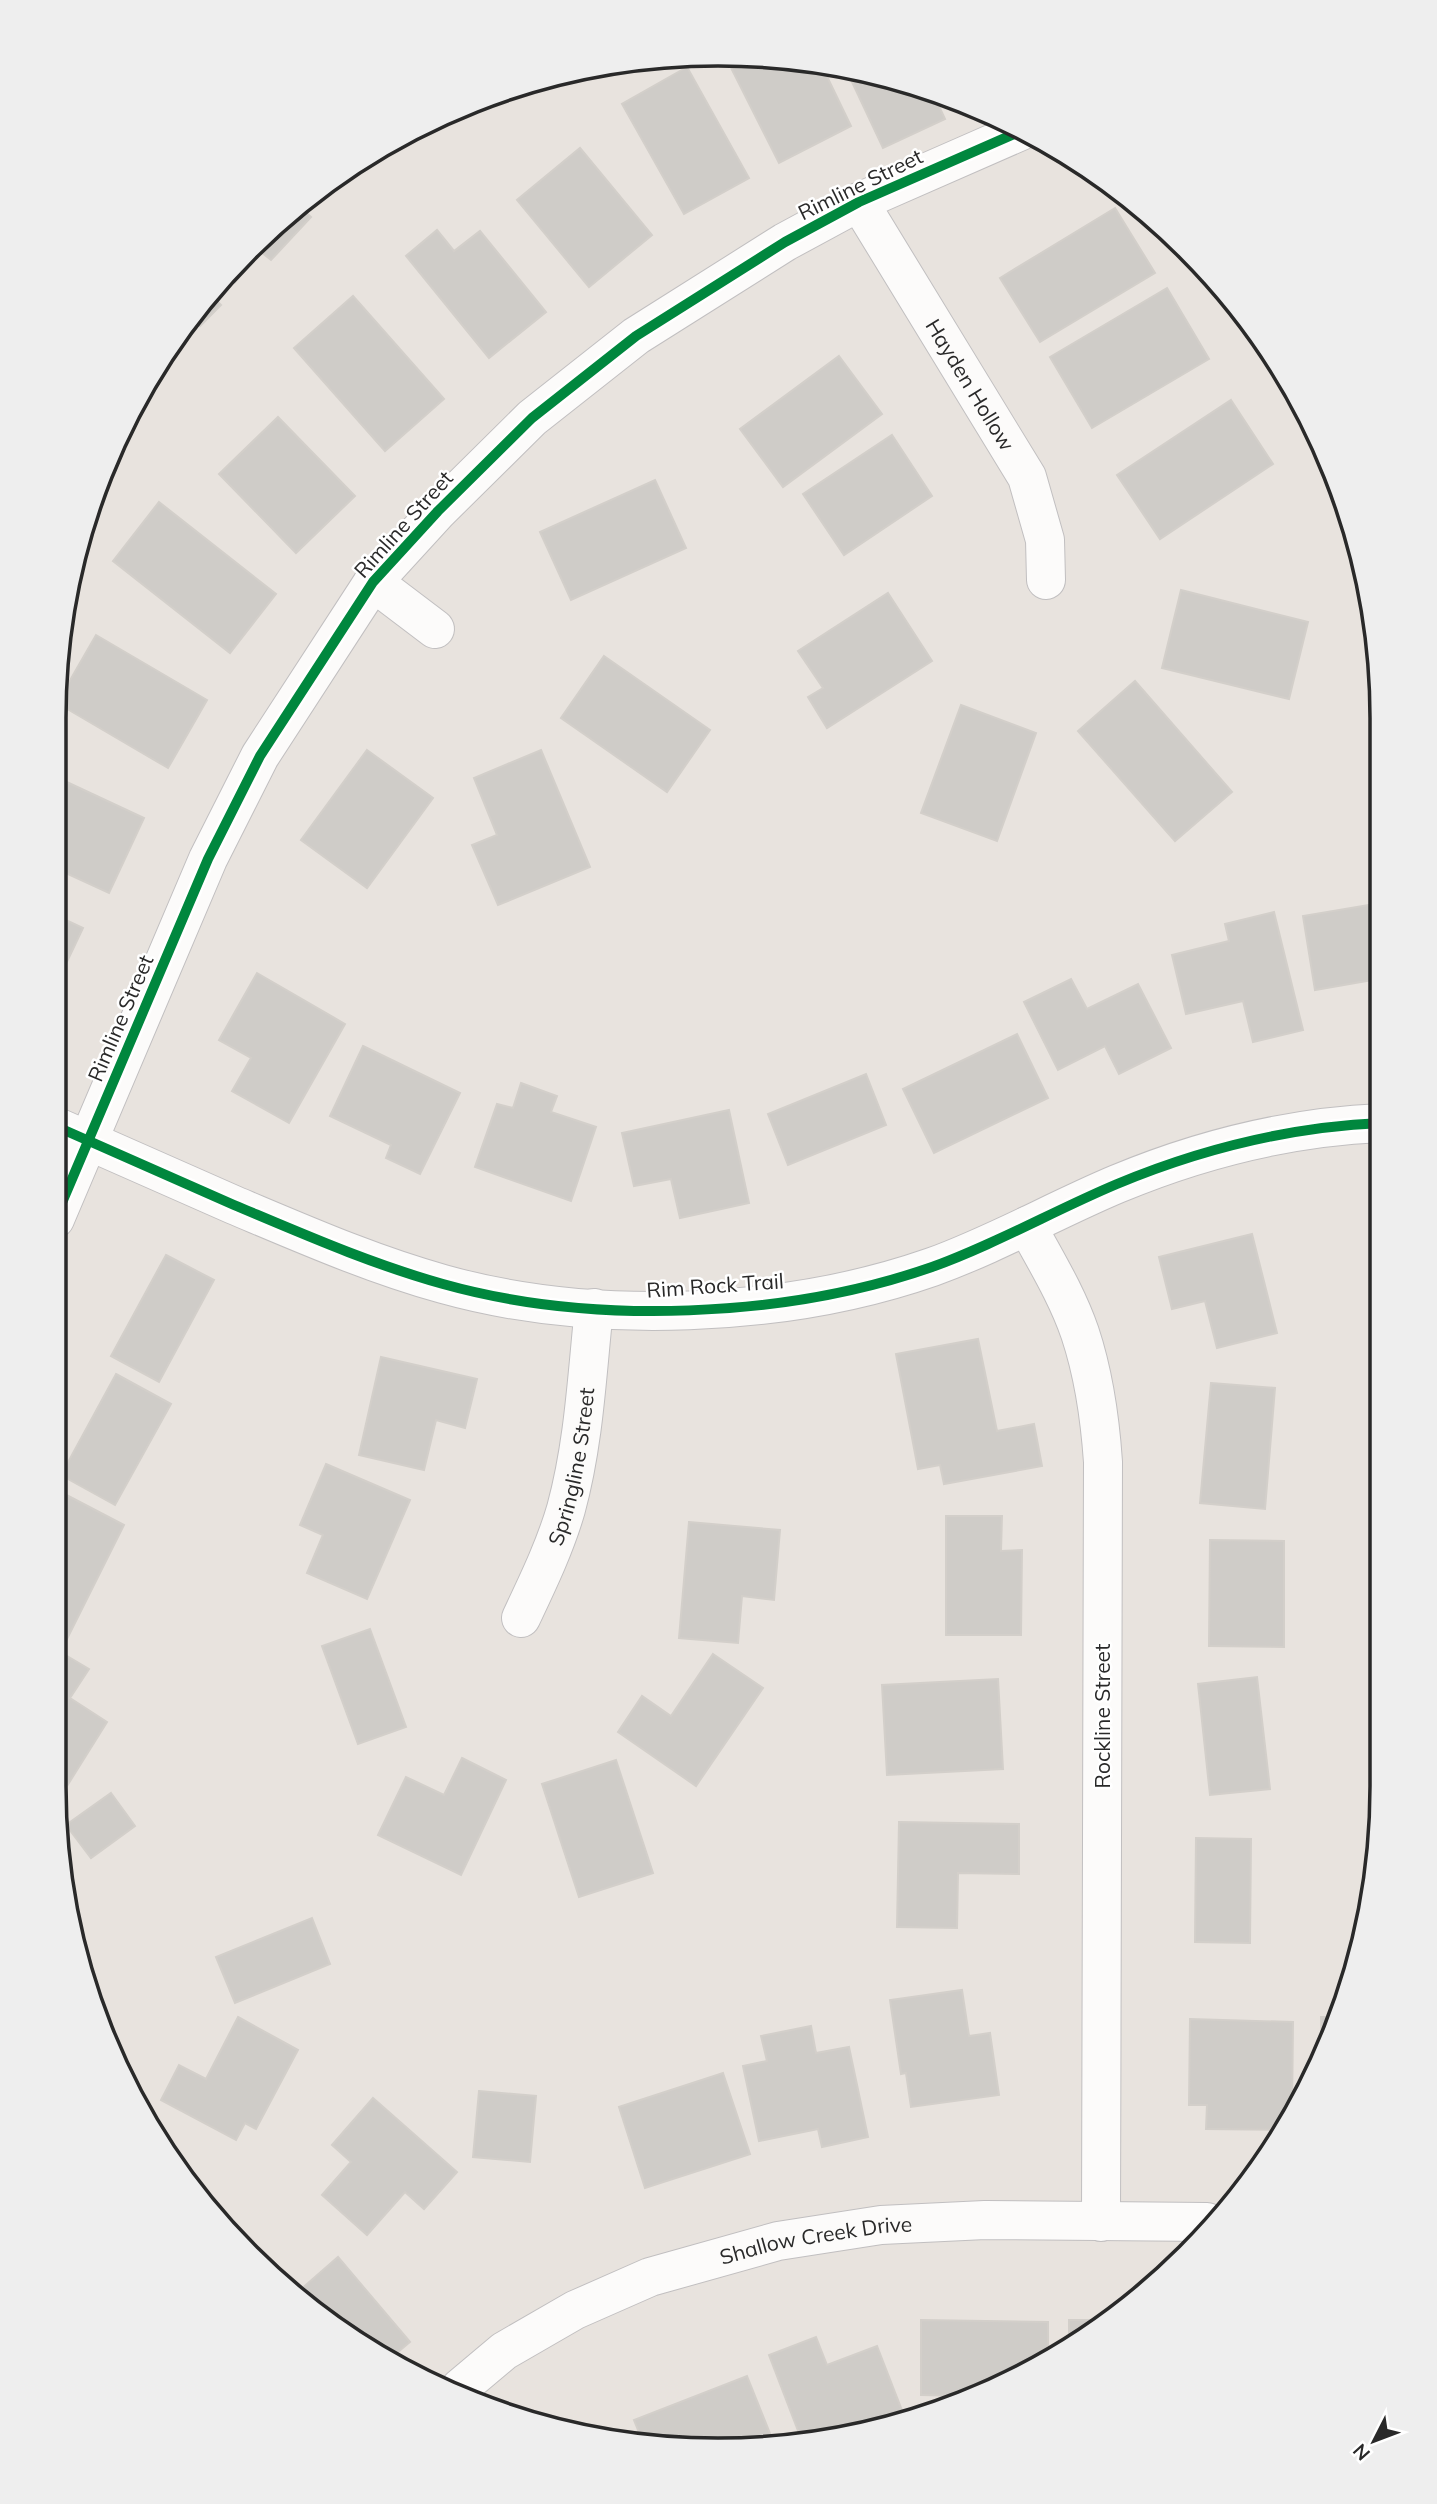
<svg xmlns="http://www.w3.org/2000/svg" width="1437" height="2504" viewBox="0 0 1437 2504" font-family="Mulish,sans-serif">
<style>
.building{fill:#cfccc8;stroke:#d3cfca;stroke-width:2}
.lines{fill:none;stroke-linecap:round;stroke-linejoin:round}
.street-casing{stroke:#c1bfc0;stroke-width:40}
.secondary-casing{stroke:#c1bfc0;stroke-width:40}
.street{stroke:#fcfbfa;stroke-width:38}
.secondary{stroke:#fcfbfa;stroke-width:38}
.cycleway-casing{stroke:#fff;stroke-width:15}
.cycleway{stroke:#00873e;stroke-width:10}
.labels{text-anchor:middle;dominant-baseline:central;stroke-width:5;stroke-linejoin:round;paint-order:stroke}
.street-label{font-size:21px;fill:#292929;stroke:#fff}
.rim{fill:none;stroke:#292929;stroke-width:3.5}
</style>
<rect width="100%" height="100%" fill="#e8e3de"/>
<g class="building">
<path d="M 725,56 L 821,64 L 851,126 L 779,163 Z"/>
<path d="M 687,67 L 749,178 L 684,214 L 622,104 Z"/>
<path d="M 845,67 L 933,93 L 945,119 L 883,148 Z"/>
<path d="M 580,148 L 652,235 L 589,287 L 517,200 Z"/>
<path d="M 300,207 L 311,217 L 271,260 L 261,252 L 235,282 L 227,275 L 249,249 Z"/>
<path d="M 1115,208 L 1155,273 L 1040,342 L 1000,278 Z"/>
<path d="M 437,230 L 454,251 L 480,231 L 546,312 L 489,358 L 406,256 Z"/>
<path d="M 1167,288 L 1209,359 L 1092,428 L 1050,357 Z"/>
<path d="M 211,295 L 221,305 L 200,326 L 192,318 Z"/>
<path d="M 353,296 L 444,399 L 385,451 L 294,348 Z"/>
<path d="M 839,356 L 882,414 L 783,487 L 740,429 Z"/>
<path d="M 1231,400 L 1273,464 L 1160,539 L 1117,475 Z"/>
<path d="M 278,417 L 355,496 L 296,553 L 219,474 Z"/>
<path d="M 892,435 L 932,496 L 844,555 L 803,494 Z"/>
<path d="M 655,480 L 686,548 L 571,600 L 540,532 Z"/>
<path d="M 159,502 L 276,594 L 230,653 L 113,561 Z"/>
<path d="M 1181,590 L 1308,622 L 1289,699 L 1162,668 Z"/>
<path d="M 888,593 L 932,661 L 827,728 L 808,697 L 823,688 L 798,651 Z"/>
<path d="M 96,635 L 207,700 L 168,768 L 57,703 Z"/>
<path d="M 604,656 L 710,730 L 667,792 L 561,718 Z"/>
<path d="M 1135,681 L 1232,792 L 1175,841 L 1078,731 Z"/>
<path d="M 961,705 L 1036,733 L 997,841 L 921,813 Z"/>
<path d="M 367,750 L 433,798 L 367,888 L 301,840 Z"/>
<path d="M 541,750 L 590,867 L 498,905 L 472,845 L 497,835 L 474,778 Z"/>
<path d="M 56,777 L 144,818 L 109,893 L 55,868 Z"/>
<path d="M 1381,903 L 1381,998 L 1378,979 L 1315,990 L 1303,916 Z"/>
<path d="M 1274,912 L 1303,1030 L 1253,1042 L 1243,1001 L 1186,1014 L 1172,955 L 1229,941 L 1225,924 Z"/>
<path d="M 55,915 L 83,928 L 55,987 Z"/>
<path d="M 257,973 L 345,1024 L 289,1123 L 232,1091 L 251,1058 L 219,1040 Z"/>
<path d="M 1071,979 L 1087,1009 L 1138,984 L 1171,1048 L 1119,1074 L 1105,1046 L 1058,1070 L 1024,1002 Z"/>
<path d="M 55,989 L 61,992 L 55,1005 Z"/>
<path d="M 1017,1034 L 1048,1098 L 934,1153 L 903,1089 Z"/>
<path d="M 363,1046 L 460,1093 L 420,1174 L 386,1158 L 391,1145 L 330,1116 Z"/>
<path d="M 866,1074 L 886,1125 L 788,1165 L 768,1114 Z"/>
<path d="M 521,1083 L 557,1096 L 551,1112 L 596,1127 L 571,1201 L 475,1167 L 497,1104 L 513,1108 Z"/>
<path d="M 729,1110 L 749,1203 L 680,1218 L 671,1179 L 634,1186 L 622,1133 Z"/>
<path d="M 1252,1234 L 1277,1333 L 1217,1348 L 1205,1301 L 1172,1309 L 1159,1257 Z"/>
<path d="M 166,1255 L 214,1280 L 159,1382 L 111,1356 Z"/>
<path d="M 978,1339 L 997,1431 L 1034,1424 L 1042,1466 L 944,1484 L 940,1465 L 918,1469 L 896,1354 Z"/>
<path d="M 381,1357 L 477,1379 L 465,1428 L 436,1420 L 424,1470 L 359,1455 Z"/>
<path d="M 116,1374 L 171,1404 L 115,1505 L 61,1475 Z"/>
<path d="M 1211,1383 L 1275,1388 L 1265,1509 L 1200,1503 Z"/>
<path d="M 326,1464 L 410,1500 L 367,1599 L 307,1573 L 323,1535 L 300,1525 Z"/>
<path d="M 55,1489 L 124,1525 L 64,1645 L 54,1640 Z"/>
<path d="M 946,1516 L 1002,1516 L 1001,1551 L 1022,1550 L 1021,1635 L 946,1635 Z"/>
<path d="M 689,1522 L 780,1530 L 774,1600 L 742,1596 L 738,1643 L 679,1638 Z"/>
<path d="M 1210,1540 L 1284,1541 L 1284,1647 L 1209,1646 Z"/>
<path d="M 370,1629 L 406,1727 L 358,1744 L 322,1646 Z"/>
<path d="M 62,1653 L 89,1669 L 70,1698 L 107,1722 L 62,1794 L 55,1789 L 54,1786 L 54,1664 Z"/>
<path d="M 713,1654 L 763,1688 L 696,1786 L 618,1732 L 642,1696 L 671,1716 Z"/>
<path d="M 1257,1677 L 1270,1789 L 1210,1795 L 1198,1684 Z"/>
<path d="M 998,1679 L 1003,1769 L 887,1775 L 882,1685 Z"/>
<path d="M 462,1758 L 506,1780 L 461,1875 L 378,1835 L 406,1777 L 444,1795 Z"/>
<path d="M 616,1760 L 653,1873 L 579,1897 L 542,1784 Z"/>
<path d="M 111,1793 L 135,1826 L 91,1858 L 66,1825 Z"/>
<path d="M 899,1822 L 1019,1824 L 1019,1874 L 958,1873 L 957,1928 L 897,1927 Z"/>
<path d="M 1196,1838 L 1251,1839 L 1250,1943 L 1195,1942 Z"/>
<path d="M 312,1918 L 330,1964 L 235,2003 L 216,1957 Z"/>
<path d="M 962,1990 L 969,2036 L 990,2033 L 999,2095 L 911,2107 L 906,2073 L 901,2074 L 890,2000 Z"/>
<path d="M 238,2017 L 298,2050 L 256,2129 L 245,2123 L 236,2140 L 161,2100 L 179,2065 L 206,2079 Z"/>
<path d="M 1321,2017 L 1339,2017 L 1322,2051 Z"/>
<path d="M 1190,2019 L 1293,2022 L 1292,2112 L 1283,2130 L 1206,2129 L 1207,2105 L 1189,2105 Z"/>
<path d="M 811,2026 L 816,2053 L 849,2047 L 868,2137 L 822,2147 L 818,2129 L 759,2141 L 743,2066 L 767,2061 L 761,2036 Z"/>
<path d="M 723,2073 L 750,2154 L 645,2188 L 619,2107 Z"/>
<path d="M 479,2091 L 536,2096 L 530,2162 L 473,2157 Z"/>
<path d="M 373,2098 L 457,2172 L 424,2209 L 405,2192 L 367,2235 L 322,2195 L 351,2162 L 332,2145 Z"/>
<path d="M 338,2257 L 410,2342 L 392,2357 L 349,2338 L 299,2291 Z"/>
<path d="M 921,2320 L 1048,2322 L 1048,2352 L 967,2396 L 921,2395 Z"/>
<path d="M 1069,2320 L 1108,2320 L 1069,2341 Z"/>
<path d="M 816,2337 L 827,2365 L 877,2346 L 903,2413 L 876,2424 L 800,2436 L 769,2355 Z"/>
<path d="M 747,2376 L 773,2441 L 719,2450 L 642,2440 L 634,2420 Z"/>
</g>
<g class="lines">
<g class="street-casing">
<g id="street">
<path id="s1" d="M 859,202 L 1027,477 L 1045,540 L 1046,580"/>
<path d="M 373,582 L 435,629"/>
<path d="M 55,1219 L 208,859 L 260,756 L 373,582 L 438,511 L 532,418 L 636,336 L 785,242 L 859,202 L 1021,131"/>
<path d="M 1027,1226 C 1046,1261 1067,1295 1080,1333 C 1094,1375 1100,1418 1103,1462 L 1101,2222"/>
<path id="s2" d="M 521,1618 C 538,1582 555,1547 566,1509 C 584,1443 587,1375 594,1308"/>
<path id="s3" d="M 460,2388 L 504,2351 L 575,2310 L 650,2277 L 778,2241 L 881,2225 L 985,2220 L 1207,2222"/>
</g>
</g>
<g class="secondary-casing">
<path id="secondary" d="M 55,1126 C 115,1153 175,1179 234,1205 C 303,1234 371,1264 443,1284 C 593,1326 786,1318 932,1267 C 996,1244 1055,1210 1117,1184 C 1201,1149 1290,1127 1381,1123"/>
</g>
<use href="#street" class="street"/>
<use href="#secondary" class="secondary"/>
<g class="cycleway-casing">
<g id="cycleway">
<path d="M 55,1126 C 115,1153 175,1179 234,1205 C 303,1234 371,1264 443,1284 C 593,1326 786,1318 932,1267 C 996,1244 1055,1210 1117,1184 C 1201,1149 1290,1127 1381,1123"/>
<path d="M 55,1219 L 208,859 L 260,756 L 373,582 L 438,511 L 532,418 L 636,336 L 785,242 L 859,202 L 1021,131"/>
</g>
</g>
<use href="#cycleway" class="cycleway"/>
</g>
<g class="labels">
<g class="street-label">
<text transform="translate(860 184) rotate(-26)">Rimline Street</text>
<text stroke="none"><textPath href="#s1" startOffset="214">Hayden Hollow</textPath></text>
<text transform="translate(403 524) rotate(-48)">Rimline Street</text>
<text transform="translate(120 1018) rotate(-67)">Rimline Street</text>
<text transform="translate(715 1285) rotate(-4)">Rim Rock Trail</text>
<text stroke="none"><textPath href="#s2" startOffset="161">Springline Street</textPath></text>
<text transform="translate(1102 1716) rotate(-90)">Rockline Street</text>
<text stroke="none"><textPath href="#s3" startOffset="392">Shallow Creek Drive</textPath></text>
</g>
</g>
<path d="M0 0H1437V2504H0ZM718 66H718A652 652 0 0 1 1370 718V1786A652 652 0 0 1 718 2438H718A652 652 0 0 1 66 1786V718A652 652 0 0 1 718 66Z" fill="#eee" fill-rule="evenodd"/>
<path class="rim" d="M718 66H718A652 652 0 0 1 1370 718V1786A652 652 0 0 1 718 2438H718A652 652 0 0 1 66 1786V718A652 652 0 0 1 718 66Z"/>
<g transform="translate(1374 2441) rotate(228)" stroke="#ffffff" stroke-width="5" paint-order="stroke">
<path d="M0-5L12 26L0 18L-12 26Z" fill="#292929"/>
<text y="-10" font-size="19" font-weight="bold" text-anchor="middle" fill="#292929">N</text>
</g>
</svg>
